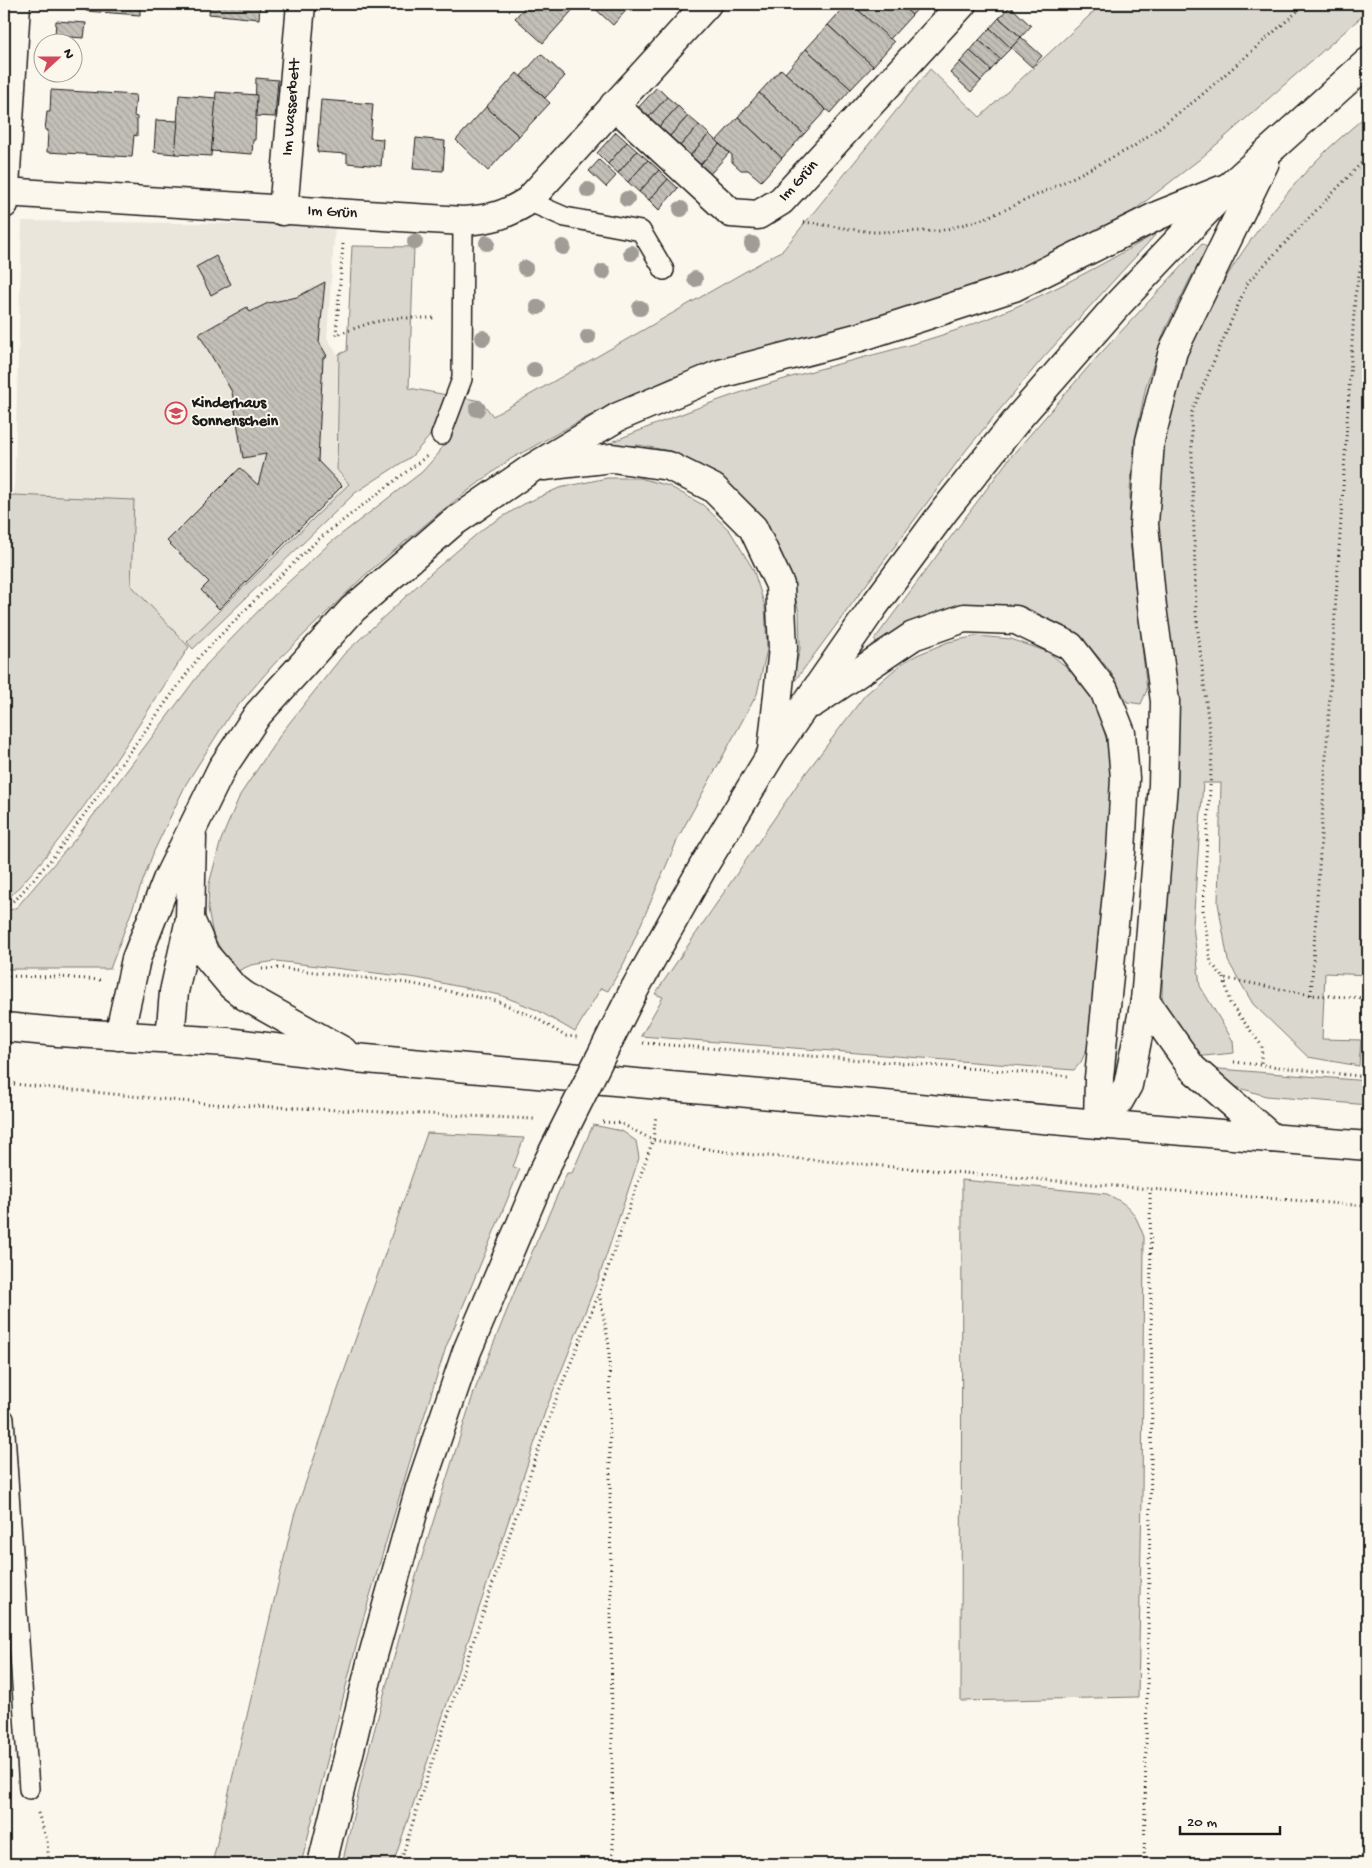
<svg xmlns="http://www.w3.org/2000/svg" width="1372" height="1868" viewBox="0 0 1372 1868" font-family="'Gochi Hand',sans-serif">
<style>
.built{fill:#eae6dc}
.grass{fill:#dad7ce;stroke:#7b7a75}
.building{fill:url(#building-back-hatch);stroke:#1c1c1c}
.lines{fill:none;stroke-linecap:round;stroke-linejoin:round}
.lane-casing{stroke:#1c1c1c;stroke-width:22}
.street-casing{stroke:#1c1c1c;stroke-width:31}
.secondary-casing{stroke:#1c1c1c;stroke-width:31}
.path{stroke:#1c1c1c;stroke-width:3;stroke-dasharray:1 4;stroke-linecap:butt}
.lane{stroke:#fbf7ec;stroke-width:19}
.street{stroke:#fbf7ec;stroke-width:28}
.secondary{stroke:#fbf7ec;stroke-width:28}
.secondary-bridge-casing{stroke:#1c1c1c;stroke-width:31;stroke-linecap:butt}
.secondary-bridge{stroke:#fbf7ec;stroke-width:28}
.tree{fill:#a09d97}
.labels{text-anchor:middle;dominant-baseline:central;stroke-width:4;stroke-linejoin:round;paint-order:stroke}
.street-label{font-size:16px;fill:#1c1c1c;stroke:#fbf7ec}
.poi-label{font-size:16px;font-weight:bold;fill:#1c1c1c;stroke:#fbf7ec;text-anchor:start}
</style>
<defs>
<pattern id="building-back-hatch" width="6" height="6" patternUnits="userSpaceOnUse" patternTransform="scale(1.25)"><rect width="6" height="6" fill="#c3c0b8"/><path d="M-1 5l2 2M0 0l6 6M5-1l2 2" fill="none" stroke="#a7a49e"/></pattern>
</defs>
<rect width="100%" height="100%" fill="#fbf7ec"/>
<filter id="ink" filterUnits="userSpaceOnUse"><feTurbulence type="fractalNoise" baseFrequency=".02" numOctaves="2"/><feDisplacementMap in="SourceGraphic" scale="10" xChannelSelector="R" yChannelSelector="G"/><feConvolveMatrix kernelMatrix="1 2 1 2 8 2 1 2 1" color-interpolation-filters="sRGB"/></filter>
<g filter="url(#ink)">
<path class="built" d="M 22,221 L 335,225 L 327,338 L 338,355 L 336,471 L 348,484 L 189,647 L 131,585 L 134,500 L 14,495 Z"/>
<g class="grass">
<path d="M 1102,4 L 1368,4 L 1368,11 L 1200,159 L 1128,215 L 1044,260 L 963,292 L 889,315 L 764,350 L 673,377 L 587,417 L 509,460 L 444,509 L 365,575 L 275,663 L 229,716 L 186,784 L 154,851 L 110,969 L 4,969 L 4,913 L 17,907 L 77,837 L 206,665 L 266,603 L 330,543 L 422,472 L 439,453 L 465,398 L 481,401 L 493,416 L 783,250 L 930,69 L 980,117 Z"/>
<path d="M 1368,114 L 1368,975 L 1325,973 L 1322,1039 L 1361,1040 L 1359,1066 L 1308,1057 L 1253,1004 L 1228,961 L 1218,903 L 1221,783 L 1203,783 L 1193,925 L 1200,986 L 1233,1041 L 1234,1053 L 1194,1057 L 1170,1019 L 1162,996 C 1163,934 1170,872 1174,810 C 1177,775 1180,740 1178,705 C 1174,634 1154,562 1157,491 C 1162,366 1231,251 1315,162 C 1331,145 1351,129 1368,114 Z"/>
<path d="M 1158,232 L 1042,359 L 967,449 L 791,686 L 800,649 L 799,612 L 787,566 L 765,525 L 736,492 L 710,470 L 670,451 L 638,445 L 616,449 L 614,441 C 668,419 722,397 778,381 C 832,364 888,353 942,335 C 1019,310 1089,273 1158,232 Z"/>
<path d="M 1202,244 L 1208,248 L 1190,279 L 1165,330 L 1146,386 L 1135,440 L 1130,490 L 1130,541 L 1147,690 L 1141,704 L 1127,702 L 1110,671 L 1088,645 L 1060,625 L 1022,611 L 961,607 L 935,614 L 902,626 L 878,643 L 874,640 L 1009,459 L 1090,365 Z"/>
<path d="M 352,246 L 414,247 L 409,388 L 447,395 L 429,437 L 412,456 L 355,493 L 193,649 L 187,642 L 349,484 L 337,470 L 339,354 L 347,351 Z"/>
<path d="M 607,478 L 640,478 L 669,486 L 703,505 L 730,531 L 753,569 L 765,606 L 767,649 L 757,694 L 679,836 L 625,961 L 608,991 L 601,988 L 575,1032 L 537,1010 L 500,995 L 417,978 L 276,961 L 251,965 L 236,972 L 225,957 L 213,935 L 208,909 L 209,884 L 221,840 L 240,795 L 283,731 L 344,654 L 431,573 L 484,528 L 524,504 L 559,488 Z"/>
<path d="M 14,495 L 134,500 L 131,585 L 189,647 C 133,733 80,823 9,898 L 4,897 L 4,534 L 7,496 Z"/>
<path d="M 977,636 L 1011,639 L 1048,652 L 1078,676 L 1097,708 L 1107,741 L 1112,777 L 1110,833 L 1090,1042 L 1081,1062 L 1074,1070 L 641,1036 L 663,997 L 655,994 L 799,782 L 865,695 L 901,664 L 917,655 L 948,642 Z"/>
<path d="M 1220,1069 L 1368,1081 L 1368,1105 L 1266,1096 L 1233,1086 L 1211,1072 Z"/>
<path d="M 593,1125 L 622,1131 L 636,1141 L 639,1158 L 599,1277 L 546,1409 L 393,1864 L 342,1864 L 366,1761 L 416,1576 L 474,1392 L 514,1293 L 567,1173 L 572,1173 Z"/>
<path d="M 427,1133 L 524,1138 L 513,1167 L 520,1169 L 446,1347 L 409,1464 L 362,1623 L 301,1864 L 212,1864 L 294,1516 Z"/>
<path d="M 962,1180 L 1107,1194 C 1132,1207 1134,1211 1144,1237 L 1142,1497 L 1138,1697 L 961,1701 Z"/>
</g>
<g class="building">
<path d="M 86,4 L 140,4 L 140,15 L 86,11 Z"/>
<path d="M 210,4 L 260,4 L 259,19 L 209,14 Z"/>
<path d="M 528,4 L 578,4 L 543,43 L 515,18 Z"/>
<path d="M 590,4 L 632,4 L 613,25 Z"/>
<path d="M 847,4 L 852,4 L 894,42 L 873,66 L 828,25 Z"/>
<path d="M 852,4 L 900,4 L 912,15 L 890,39 Z"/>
<path d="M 900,4 L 922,4 L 912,15 Z"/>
<path d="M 1010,6 L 1031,26 L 1021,37 L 999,18 Z"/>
<path d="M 999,18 L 1021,37 L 1011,48 L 990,28 Z"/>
<path d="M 56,21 L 86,23 L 84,38 L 55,36 Z"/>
<path d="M 828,25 L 873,66 L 851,89 L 806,49 Z"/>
<path d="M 990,28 L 1011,48 L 1000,59 L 979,40 Z"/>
<path d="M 1021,37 L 1042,56 L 1032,67 L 1011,48 Z"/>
<path d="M 979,40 L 1000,59 L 991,70 L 970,51 Z"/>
<path d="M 806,49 L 851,89 L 830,113 L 785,73 Z"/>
<path d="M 970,51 L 991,70 L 981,81 L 960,62 Z"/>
<path d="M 541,54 L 565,76 L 545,98 L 521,76 Z"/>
<path d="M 960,62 L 981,81 L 971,92 L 950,73 Z"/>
<path d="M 781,69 L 826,110 L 804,134 L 759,93 Z"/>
<path d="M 517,73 L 550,103 L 519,136 L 486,107 Z"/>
<path d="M 256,78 L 278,80 L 275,117 L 255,116 Z"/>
<path d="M 657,87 L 667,97 L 648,118 L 638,108 Z"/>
<path d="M 51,90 L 136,95 L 134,116 L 137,117 L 137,136 L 134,135 L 132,157 L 47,152 L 48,130 L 45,130 L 47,112 L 50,112 Z"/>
<path d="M 216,92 L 257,95 L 255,140 L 253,140 L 252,154 L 211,151 Z"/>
<path d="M 759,93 L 804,134 L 782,158 L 738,117 Z"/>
<path d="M 179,95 L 216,98 L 211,156 L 175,154 Z"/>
<path d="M 667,97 L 678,106 L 659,127 L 648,118 Z"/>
<path d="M 321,100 L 373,104 L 370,138 L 383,139 L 381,166 L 347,163 L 347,154 L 317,152 Z"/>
<path d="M 678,106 L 688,116 L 669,137 L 659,127 Z"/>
<path d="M 486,107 L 519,136 L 488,171 L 456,140 Z"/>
<path d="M 688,116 L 699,125 L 680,146 L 669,137 Z"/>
<path d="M 738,117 L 782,158 L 761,181 L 748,170 L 741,170 L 732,162 L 732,155 L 716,141 Z"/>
<path d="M 156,120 L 178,121 L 175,154 L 154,152 Z"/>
<path d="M 699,125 L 709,134 L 690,156 L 680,146 Z"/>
<path d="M 616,132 L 627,142 L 608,164 L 597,153 Z"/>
<path d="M 709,134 L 719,144 L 700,165 L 690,156 Z"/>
<path d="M 416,138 L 445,141 L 443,171 L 413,169 Z"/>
<path d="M 627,142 L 637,151 L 618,173 L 608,164 Z"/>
<path d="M 719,144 L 729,153 L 710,174 L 700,165 Z"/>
<path d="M 637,151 L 648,160 L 628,182 L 618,173 Z"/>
<path d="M 599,160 L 616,176 L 606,187 L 589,171 Z"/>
<path d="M 648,160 L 659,170 L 639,192 L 628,182 Z"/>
<path d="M 659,170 L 668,179 L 649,200 L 639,192 Z"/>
<path d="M 668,179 L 678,188 L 659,210 L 649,200 Z"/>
<path d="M 216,256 L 231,284 L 211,295 L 196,267 Z"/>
<path d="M 325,282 L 319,342 L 327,356 L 323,358 L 318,461 L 342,486 L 219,609 L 201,590 L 209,582 L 167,541 L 240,468 L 258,485 L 266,454 L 243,458 L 232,392 L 199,334 L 247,307 L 250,312 L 268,303 L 297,297 Z"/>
</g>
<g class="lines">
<g class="lane-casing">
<g id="lane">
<path d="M 528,201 L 565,217 L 641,231 L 664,270"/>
<path d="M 441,435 L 462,379 L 463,221"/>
<path d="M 4,1419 L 29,1789"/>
</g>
</g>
<g class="street-casing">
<g id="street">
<path id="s1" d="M 614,105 L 731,213 L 758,215 L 781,201 L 962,4"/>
<path id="s2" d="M 4,192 L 463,221 C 491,219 504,216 528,201 L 707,4"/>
<path d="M 4,204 L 16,4"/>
<path id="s3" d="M 283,211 L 301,4"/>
</g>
</g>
<g class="secondary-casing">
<g id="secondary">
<path d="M 544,466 L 612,458 L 669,466 L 713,488 L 753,528 L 780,585 L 783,648 L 772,751"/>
<path d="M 813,703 L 913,636 L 964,618 L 1016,620 L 1070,646 L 1104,690 L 1121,733 L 1125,778 L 1121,852 L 1099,1078 L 1098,1124"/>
<path d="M 190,919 L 205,954 L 232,986 L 245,996 L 343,1051"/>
<path d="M 633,992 L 703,867 L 772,753 L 874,606 L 945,510 L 1021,415 L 1119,303 L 1229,187 L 1368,62"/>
<path d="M 1145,1001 L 1192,1068 L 1272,1138"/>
<path d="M 4,1027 L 58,1032 L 227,1042 L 355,1058 L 1098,1124 L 1368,1146"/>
<path d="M 119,1036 L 136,959 L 167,880 L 222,768 L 258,714 L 353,609 L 451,524 L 532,468 L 618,417 L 720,374 L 860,337 L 1014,287 L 1159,215 L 1229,187"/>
<path d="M 170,1038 L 174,992 L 190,919 L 192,837"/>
<path d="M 1098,1124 L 1119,1101 L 1128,1085 L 1145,1001 L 1163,785 L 1165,701 L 1152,607 L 1144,524 L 1150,441 L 1173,351 L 1265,162"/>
<path d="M 322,1864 L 372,1659 L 420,1488 L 467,1351 L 543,1172"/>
</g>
</g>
<g class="path">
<path d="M 1368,156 L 1248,282 L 1191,414 L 1196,614 L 1212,754 L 1203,910 L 1211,963 L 1224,978 L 1311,995 L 1368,998"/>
<path d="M 804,222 L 871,232 L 940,231 L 980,220 L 1007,209 L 1056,186 L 1133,147 L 1197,99 L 1306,4"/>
<path d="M 343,244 L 336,335 L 370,323 L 395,318 L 435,318"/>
<path d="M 4,903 L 9,904 L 17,898 L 54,856 L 199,657 L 258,597 L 320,538 L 427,456"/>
<path d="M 262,969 L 281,968 L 408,983 L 497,1001 L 536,1018 L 565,1036 L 577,1037"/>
<path d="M 4,976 L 59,977 L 101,980"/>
<path d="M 1224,978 L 1230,1003 L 1262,1046 L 1261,1065"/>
<path d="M 1311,995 L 1355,296 L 1365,243 L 1368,238"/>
<path d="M 643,1043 L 1068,1076"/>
<path d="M 1234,1062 L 1368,1077"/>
<path d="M 4,1083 L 211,1104 L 534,1119"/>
<path d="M 603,1122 L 620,1123 L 653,1140 L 733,1153 L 1150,1189 L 1368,1206"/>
<path d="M 38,1813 L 47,1840 L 49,1864"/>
<path d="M 400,1864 L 423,1789 L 553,1407 L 599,1293"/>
<path d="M 613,1864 L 609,1345 L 599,1293 L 653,1140 L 656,1115"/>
<path d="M 1144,1864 L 1152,1402 L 1150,1189"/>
</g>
<use href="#lane" class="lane"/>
<use href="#street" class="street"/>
<use href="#secondary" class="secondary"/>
<g class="secondary-bridge-casing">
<path id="secondary-bridge" d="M 543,1172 L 633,992"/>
</g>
<use href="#secondary-bridge" class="secondary-bridge"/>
</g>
<g class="tree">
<circle cx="588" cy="190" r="8"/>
<circle cx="627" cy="199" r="8"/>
<circle cx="681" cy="209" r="8"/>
<circle cx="415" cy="242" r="8"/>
<circle cx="487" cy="243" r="8"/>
<circle cx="752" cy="244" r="8"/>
<circle cx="563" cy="247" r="8"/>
<circle cx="631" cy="253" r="8"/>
<circle cx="525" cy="268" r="8"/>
<circle cx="603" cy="272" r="8"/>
<circle cx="695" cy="279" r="8"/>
<circle cx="538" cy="307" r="8"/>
<circle cx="640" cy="308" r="8"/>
<circle cx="588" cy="337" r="8"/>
<circle cx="483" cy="338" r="8"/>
<circle cx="534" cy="370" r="8"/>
<circle cx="477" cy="409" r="8"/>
</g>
</g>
<defs>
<g id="school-ring" transform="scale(1.125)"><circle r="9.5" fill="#fbf7ec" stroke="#d1495b" stroke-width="1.5"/><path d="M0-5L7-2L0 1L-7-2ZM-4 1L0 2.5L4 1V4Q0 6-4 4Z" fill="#d1495b"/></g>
</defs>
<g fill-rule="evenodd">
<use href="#school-ring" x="176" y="413"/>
</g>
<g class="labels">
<g class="street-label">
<text stroke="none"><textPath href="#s3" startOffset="104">Im Wasserbett</textPath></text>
<text stroke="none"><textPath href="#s1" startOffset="240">Im Grün</textPath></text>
<text stroke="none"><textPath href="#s2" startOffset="329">Im Grün</textPath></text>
</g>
<g class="poi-label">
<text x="192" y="404">Kinderhaus<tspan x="192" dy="18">Sonnenschein</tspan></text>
</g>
</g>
<rect width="1372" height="1868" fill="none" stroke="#fbf7ec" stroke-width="20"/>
<rect x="10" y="10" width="1352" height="1848" fill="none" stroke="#1c1c1c" stroke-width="2" filter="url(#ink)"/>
<g transform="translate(58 58) rotate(69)"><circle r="24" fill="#fbf7ec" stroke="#a29f99"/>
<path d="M0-4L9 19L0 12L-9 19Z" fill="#d1495b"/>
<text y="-8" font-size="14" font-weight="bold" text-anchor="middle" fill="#1c1c1c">N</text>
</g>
<path d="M1180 1826v8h100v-8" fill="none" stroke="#1c1c1c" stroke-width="2.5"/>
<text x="1187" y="1826" font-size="15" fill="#1c1c1c" stroke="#fbf7ec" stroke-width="4" paint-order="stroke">20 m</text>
</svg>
